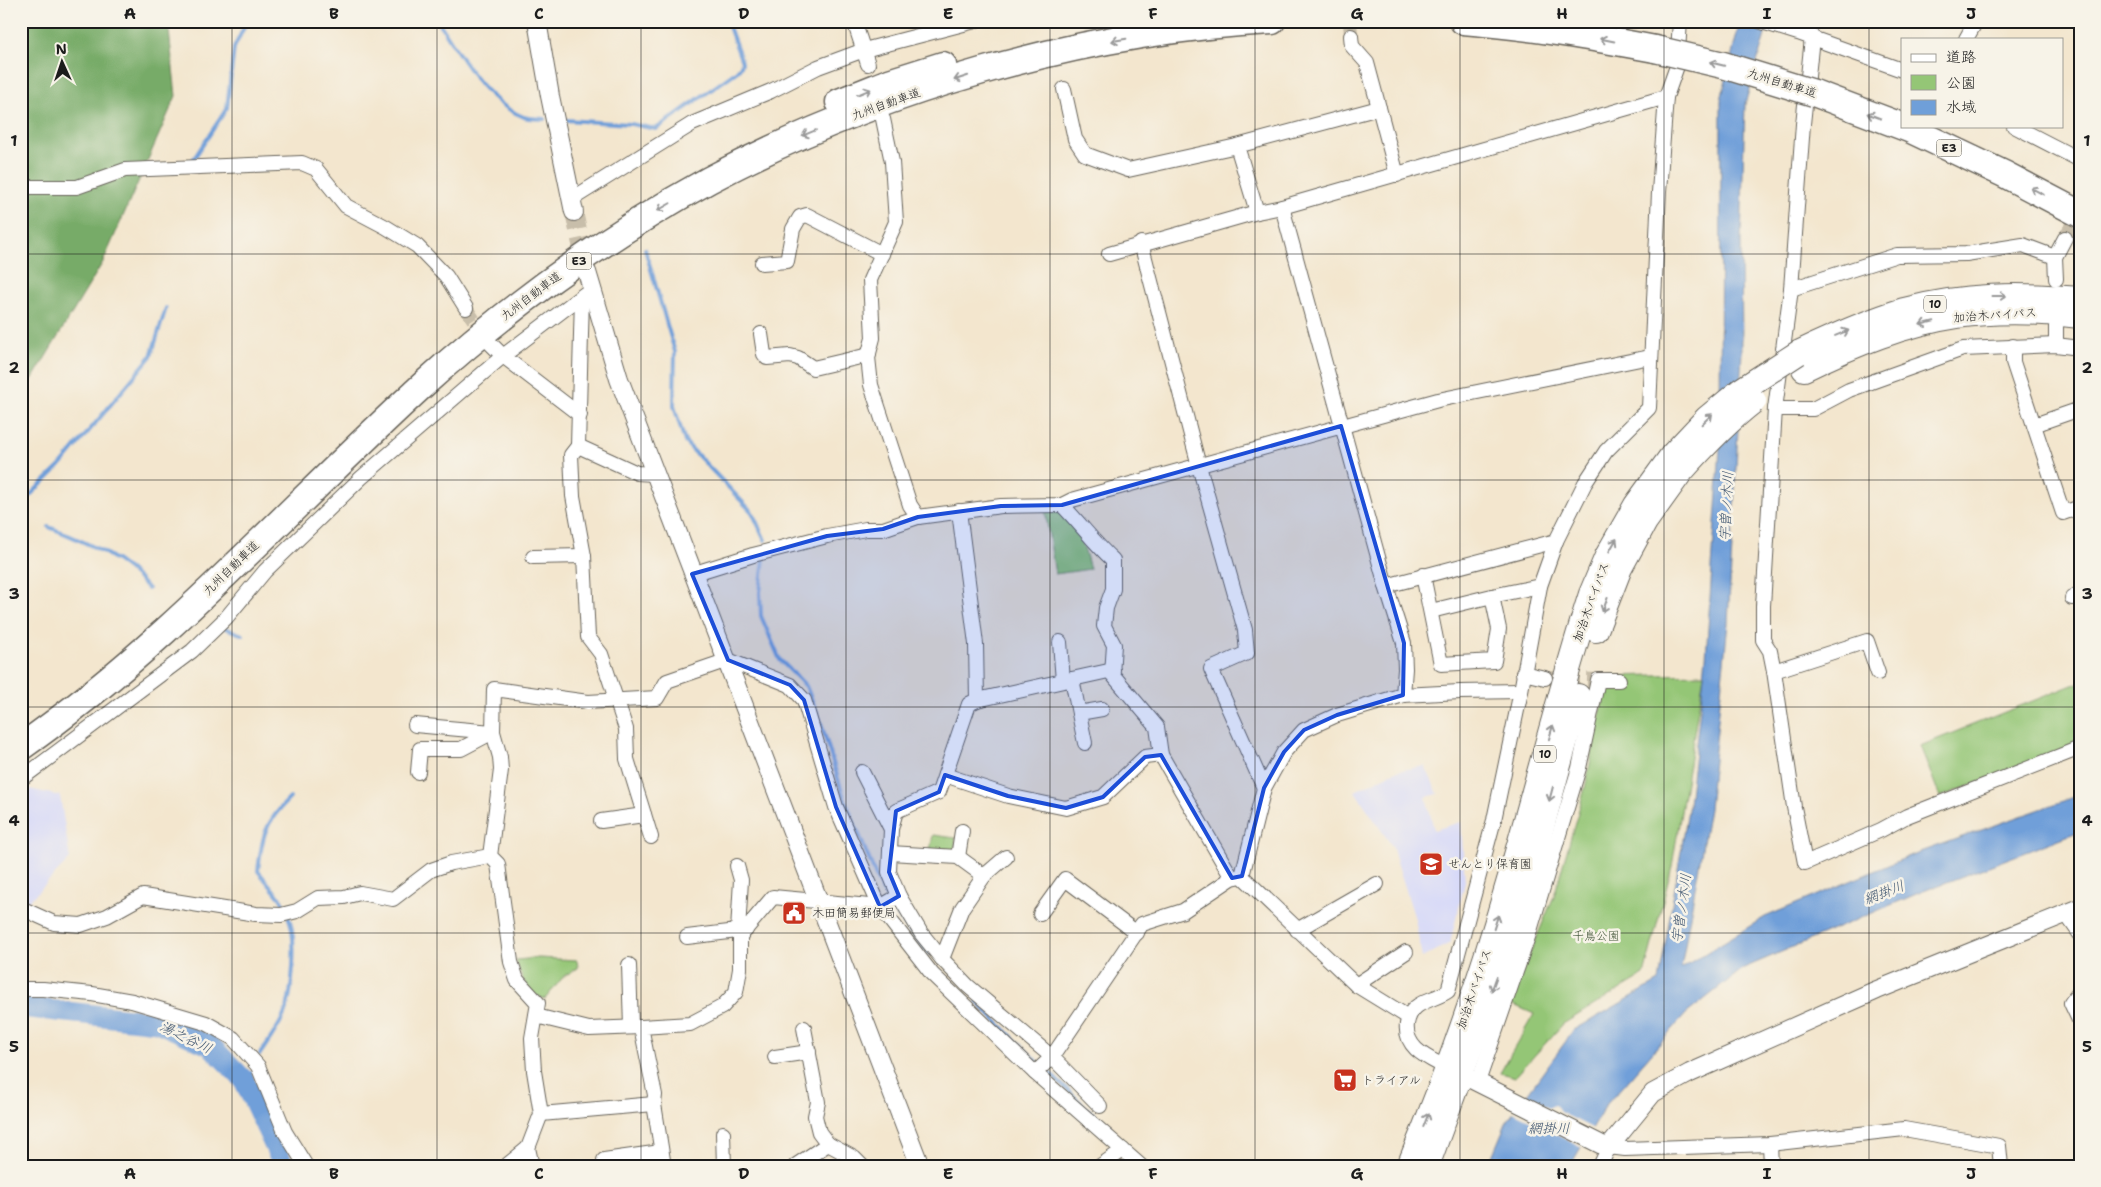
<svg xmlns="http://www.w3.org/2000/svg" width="2101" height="1187" viewBox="0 0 2101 1187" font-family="'Shantell Sans','Klee One',sans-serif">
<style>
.built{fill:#d5d8f9}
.green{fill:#94c676;stroke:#587149}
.forest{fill:#77ab67;stroke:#4a6442}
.water{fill:#6f9fd9;stroke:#465e7a}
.pier{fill:#f3e6ce}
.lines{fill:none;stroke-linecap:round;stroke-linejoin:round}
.stream{stroke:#6f9fd9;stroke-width:4}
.river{stroke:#6f9fd9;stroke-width:21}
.minor-tunnel{stroke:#c8beaa;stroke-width:14;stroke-dasharray:14 7;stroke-linecap:butt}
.tertiary-tunnel{stroke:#c8beaa;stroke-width:18;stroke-dasharray:18 9;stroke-linecap:butt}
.minor-casing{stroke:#67635a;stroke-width:16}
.tertiary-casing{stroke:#67635a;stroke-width:20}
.trunk-casing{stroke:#67635a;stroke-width:26}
.motorway-casing{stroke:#67635a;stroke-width:29}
.minor{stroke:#fff;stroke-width:14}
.tertiary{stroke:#fff;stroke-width:18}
.trunk{stroke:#fff;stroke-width:24}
.motorway{stroke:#fff;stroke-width:26}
.trunk-bridge-casing{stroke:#67635a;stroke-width:26;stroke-linecap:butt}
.motorway-bridge-casing{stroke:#67635a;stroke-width:29;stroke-linecap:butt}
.trunk-bridge{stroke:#fff;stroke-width:24}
.motorway-bridge{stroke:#fff;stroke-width:26}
.oneway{stroke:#999}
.marked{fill:#1d4ed8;fill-opacity:0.2;stroke:#1d4ed8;stroke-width:4;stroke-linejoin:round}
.grid{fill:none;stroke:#1c1c1c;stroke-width:1;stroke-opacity:0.55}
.labels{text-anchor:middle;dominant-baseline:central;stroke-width:5;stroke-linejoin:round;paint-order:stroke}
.shield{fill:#f7f3e8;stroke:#5e5c59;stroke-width:1}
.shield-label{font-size:11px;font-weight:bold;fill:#1c1c1c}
.street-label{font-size:12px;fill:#1c1c1c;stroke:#f7f3e8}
.poi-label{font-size:12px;fill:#1c1c1c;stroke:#f7f3e8;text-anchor:start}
.park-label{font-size:12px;fill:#46583c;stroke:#f7f3e8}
.water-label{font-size:14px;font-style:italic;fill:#415771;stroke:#f7f3e8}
.neatline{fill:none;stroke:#1c1c1c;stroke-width:2}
.grid-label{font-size:16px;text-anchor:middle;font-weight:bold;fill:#1c1c1c}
</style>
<rect width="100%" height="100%" fill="#f7f3e8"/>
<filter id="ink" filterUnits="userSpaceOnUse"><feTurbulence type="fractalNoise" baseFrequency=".02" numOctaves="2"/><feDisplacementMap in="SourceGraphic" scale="10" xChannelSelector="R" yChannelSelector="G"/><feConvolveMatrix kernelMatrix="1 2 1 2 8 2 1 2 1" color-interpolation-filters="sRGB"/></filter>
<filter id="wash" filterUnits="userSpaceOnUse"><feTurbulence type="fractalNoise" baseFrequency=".0096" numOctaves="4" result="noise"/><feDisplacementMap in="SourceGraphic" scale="20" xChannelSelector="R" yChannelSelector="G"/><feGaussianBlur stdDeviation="1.12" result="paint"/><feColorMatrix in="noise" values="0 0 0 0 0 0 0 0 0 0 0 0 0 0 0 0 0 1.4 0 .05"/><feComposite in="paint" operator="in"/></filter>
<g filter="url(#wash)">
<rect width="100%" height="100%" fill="#f3e6ce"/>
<g class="built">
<path d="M 1425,766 L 1438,794 L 1426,797 L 1434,830 L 1461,822 L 1465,882 L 1450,943 L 1422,958 L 1415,919 L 1392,846 L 1355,791 L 1396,771 Z"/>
<path d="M 21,787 L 60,796 L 70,859 L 25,905 L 21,903 Z"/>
</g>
<g class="green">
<path d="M 1045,509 L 1061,512 L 1080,534 L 1090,569 L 1055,574 Z"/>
<path d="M 1704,674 L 1672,866 L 1644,975 L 1563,1024 L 1515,1077 L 1500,1073 L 1534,1014 L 1509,1003 L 1554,896 L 1585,788 L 1608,676 Z"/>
<path d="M 2080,682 L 2080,744 L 1940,797 L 1920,746 Z"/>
<path d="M 933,835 L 956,838 L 954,854 L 930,850 Z"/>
<path d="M 539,958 L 577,960 L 578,968 L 564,976 L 545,999 C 528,995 520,976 516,960 Z"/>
</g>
<path class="forest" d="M 21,21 L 168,21 L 176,96 L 103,262 L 21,398 Z"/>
<path class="water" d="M 1740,21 L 1769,21 L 1745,104 L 1741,242 L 1742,351 L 1728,623 L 1709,809 L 1681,968 L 1765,917 L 1917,853 L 2080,795 L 2080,831 L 1921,892 L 1744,968 L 1686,1014 L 1606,1105 L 1570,1166 L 1488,1166 L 1506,1123 L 1574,1030 L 1659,981 L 1689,804 L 1706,658 L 1720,447 L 1721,100 Z"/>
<path class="pier" d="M 1524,1094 L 1549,1107 L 1555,1105 L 1560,1112 L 1594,1129 L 1583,1148 L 1549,1131 L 1544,1132 L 1539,1125 L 1511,1111 Z"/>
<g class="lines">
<g class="stream">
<path d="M 438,21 C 461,56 483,101 524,117 C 530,119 537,118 544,119"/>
<path d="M 565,120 L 631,124 L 656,129 L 736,72 L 741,66 L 742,62 L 727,21"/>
<path d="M 191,163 L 227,108 L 234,48 L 247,21"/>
<path d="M 645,249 L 675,352 L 674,406 L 685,442 L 752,512 L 765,540"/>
<path d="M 21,504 L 60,466 L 151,356 L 166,308"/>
<path d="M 49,527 C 85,542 123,557 148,589"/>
<path d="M 764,558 L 760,592 L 761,616 L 780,660 L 806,686 L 820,720 L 844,798 L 880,886 L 888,899"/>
<path d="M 225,628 L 243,635"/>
<path d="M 891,905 L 915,939 L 930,954"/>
<path d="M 286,910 L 281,899 L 258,871 C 262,837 264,823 290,798"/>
<path d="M 977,1002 L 1039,1064"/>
<path d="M 260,1054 C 268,1042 277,1030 283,1017 C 293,996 298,937 288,916"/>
<path d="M 1045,1069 L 1098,1119"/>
<path d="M 244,1080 L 251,1073"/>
</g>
<path class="river" d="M 21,1007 L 157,1022 L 211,1046 L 244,1080 L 284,1166"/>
</g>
</g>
<g filter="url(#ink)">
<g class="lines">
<g class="minor-tunnel">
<path d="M 1350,21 L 1351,36"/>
<path d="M 2065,238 L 2080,210"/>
<path d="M 466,308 L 486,339"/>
<path d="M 1545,678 L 1598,680"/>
</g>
<path class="tertiary-tunnel" d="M 574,212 L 586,267"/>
<g class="minor-casing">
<g id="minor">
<path d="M 854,21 L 868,64"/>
<path d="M 1759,21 L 1798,33 L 1902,70"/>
<path d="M 1805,21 L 1812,38 L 1803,124 L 1791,289 L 1775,409 L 1763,606 L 1763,640 L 1770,651 L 1774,671 L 1794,807 L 1805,863 L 1881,830 L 1907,816 L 2080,748"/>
<path d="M 1351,36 L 1352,46 L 1367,63 L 1397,175"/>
<path d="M 1966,39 L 1976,21"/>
<path d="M 1064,89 L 1075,139 L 1085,154 L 1128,170 L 1237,146 L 1379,108"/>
<path d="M 883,119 L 892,162 L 896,222 L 870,280 L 873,338 L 868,357 L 871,385 L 910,505 L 918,517"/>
<path d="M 2014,126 L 2080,160"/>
<path d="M 1237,146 L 1257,212"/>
<path d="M 21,187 L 77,187 L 125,170 L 302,163 L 316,169 L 346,206 L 386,227 L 417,246 L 446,276 L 466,308"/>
<path d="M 572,199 L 692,124 L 771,91 L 818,67 L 864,50 L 975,21"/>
<path d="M 1282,207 L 1386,586 L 1404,643 L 1405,669 L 1403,695"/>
<path d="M 1141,243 L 1199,466 L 1245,630 L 1247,653 L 1211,669 L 1264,788"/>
<path d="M 1109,254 L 1257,212 L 1282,207 L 1666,97"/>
<path d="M 2055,257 L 2065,238"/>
<path d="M 762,263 L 787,261 L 793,229 L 800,217 L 807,215 L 882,254"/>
<path d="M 1791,289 L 1897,255 L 1966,254 L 2023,245 L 2055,257 L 2056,279"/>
<path d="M 582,297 L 578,446 L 637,473 L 655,474"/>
<path d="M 2056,326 L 2056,345"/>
<path d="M 761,334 L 764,354 L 767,358 L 790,356 L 798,358 L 813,368 L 869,355"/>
<path d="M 488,341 L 503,356 L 580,415"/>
<path d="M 2013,346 L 2013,362 L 2063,513 L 2080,507"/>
<path d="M 1775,409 L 1813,409 L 1849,390 L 1963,349 L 2056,345 L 2080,348"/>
<path d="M 2034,425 L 2080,409"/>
<path d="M 578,446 L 571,455 L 573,496 L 584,556 L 588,637 L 601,654 L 626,729 L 627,759 L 651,837"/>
<path d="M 1062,505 C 1080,523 1094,543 1113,560 L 1113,589 L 1106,608 L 1104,626 L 1114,645 L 1112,674 L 1157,727 L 1161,755 L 1232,878"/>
<path d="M 533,557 L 584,556"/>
<path d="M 692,574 L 753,555 L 827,536 L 866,529 L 883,529 L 918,517 L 1001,506 L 1062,505 L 1072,500 L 1438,400 L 1650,357"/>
<path d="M 1423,575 L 1441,664 L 1494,661 L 1499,629 L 1492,596"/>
<path d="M 1386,586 L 1556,541"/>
<path d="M 2072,598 L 2080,593"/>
<path d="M 1431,611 L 1492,596 L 1540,586"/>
<path d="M 1060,642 L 1063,681"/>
<path d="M 1774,671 L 1867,641 L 1878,673"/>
<path d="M 1523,673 L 1545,678"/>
<path d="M 1072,679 L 1085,743"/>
<path d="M 977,700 L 1113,670"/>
<path d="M 1079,713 L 1102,709"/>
<path d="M 415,725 L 492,732"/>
<path d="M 418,772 L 420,749 L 461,749 L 493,732"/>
<path d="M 862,772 L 891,829"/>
<path d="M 945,775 L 1008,796 L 1066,808 L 1103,797 L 1145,757 L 1161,755"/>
<path d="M 21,779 L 192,651 L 226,618 L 265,571 L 361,478 L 503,356 L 591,289"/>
<path d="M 601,821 L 644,815"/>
<path d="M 890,853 L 958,857 L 984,876"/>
<path d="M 958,857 L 962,831"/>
<path d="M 737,866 L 741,880 L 738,931"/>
<path d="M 1242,876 L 1264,788 L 1284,752 L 1304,730 L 1337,715 L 1403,695 L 1460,692 L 1521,691"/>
<path d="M 899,896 L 921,933 L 942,959 L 968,986 L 1052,1057 L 1100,1106"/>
<path d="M 21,908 L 54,923 L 81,925 L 107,916 L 143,896 L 256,914 L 281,915 L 297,911 L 318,898 L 344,897 L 360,893 L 393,899 L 431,870 L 451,863 L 490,856"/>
<path d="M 1040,914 L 1065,879 L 1137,933"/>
<path d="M 2066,914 L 2080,934"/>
<path d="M 1297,930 L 1377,884"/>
<path d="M 687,937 L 746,930"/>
<path d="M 942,959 L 962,908 L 984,876 L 1006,857"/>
<path d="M 629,965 L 631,1027"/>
<path d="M 1356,985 L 1406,952"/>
<path d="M 21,989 L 43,989 L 92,994 L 132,1001 L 206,1023 L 233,1038 L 258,1066 L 285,1132 L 306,1166"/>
<path d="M 2080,991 L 2071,1003 L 2080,1022"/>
<path d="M 536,1016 L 589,1029 L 641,1027"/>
<path d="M 804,1028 L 818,1102 L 815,1116 L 819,1132 L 828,1144"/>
<path d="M 775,1057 L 809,1052"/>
<path d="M 1447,1068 C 1429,1058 1404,1049 1407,1024 C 1408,1017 1410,1012 1416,1007 C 1424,1000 1438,998 1448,991 L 1494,820 L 1521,691 L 1540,586 L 1556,541 L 1585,483 L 1606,451 L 1649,408 L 1659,192 L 1666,97 L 1677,66 L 1680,21"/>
<path d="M 1035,1073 L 1052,1057 L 1142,924 L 1183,911 L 1232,878 L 1242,876 L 1356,985 L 1408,1017"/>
<path d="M 1478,1082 L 1529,934 L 1579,768 L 1598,680 L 1619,680"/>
<path d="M 541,1114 L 654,1104"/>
<path d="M 723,1133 L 724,1166"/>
<path d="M 1770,1144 L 1771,1166"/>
<path d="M 528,1148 L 532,1166"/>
<path d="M 604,1160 L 661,1152"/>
<path d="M 506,1166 L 528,1148 L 541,1114 L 534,1071 L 532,1038 L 538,1003 L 517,980 L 511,962 L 498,864 L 490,856 L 501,770 L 500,757 L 493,732 L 494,689 L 588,702 L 657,698 L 667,681 L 728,660 L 790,685 L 804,700 L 836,807 L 880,907 L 932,974 L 1035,1073 L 1141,1166"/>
<path d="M 664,1166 L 654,1104 L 655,1095 L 641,1027 L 690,1024 L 722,1007 L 736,992 L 740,969 L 740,936 L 773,897 L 880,907 L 899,896 L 889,872 L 891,829 L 896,811 L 939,792 L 969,704 L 977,700 L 976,644 L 959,511"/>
<path d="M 795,1166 L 828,1144 L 854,1158 L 862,1166"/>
<path d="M 1100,1166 L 1123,1150"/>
<path d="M 1600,1166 L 1609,1147 L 1625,1149 L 1770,1144 L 1904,1129 L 1999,1146 L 2001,1166"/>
</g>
</g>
<g class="tertiary-casing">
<g id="tertiary">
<path d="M 537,21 L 550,96 L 574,212"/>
<path d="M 587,272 L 619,379 L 920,1166"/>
<path d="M 1451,1069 L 1602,1145 L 1609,1147 L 1653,1093 L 1690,1073 L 1877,990 L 2080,908"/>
</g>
</g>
<g class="trunk-casing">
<g id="trunk">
<path d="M 1798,353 C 1832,337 1868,321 1904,310 C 1962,294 2021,294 2080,299"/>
<path d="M 1804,369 C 1853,345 1904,324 1958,316 C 1996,310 2042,312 2080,316"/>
<path d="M 1596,630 L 1620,568 L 1645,522 L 1681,472"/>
<path d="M 1409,1166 C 1448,1072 1482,975 1510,877 C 1537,783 1561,687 1591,594 L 1607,556 L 1636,505 L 1673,454"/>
<path d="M 1427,1166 L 1500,967 L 1527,881 L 1578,696"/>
</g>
</g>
<g class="motorway-casing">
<g id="motorway">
<path d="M 1463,21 C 1528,26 1591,37 1655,49"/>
<path d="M 1814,93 L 1909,129 L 2004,174 L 2080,214"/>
<path d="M 839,102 L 889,82 L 943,65"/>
<path d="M 21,747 C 170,643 291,505 425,383 C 511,305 607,236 709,180 C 874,92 1085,30 1272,21"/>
</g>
</g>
<use href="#minor" class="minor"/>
<use href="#tertiary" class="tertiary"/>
<use href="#trunk" class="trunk"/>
<use href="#motorway" class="motorway"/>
<g class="trunk-bridge-casing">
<g id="trunk-bridge">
<path d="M 1673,454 L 1707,418 L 1741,390 L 1798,353"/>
<path d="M 1681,472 C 1704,446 1727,422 1754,401"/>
</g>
</g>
<g class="motorway-bridge-casing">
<path id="motorway-bridge" d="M 1655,49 L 1723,65 L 1814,93"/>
</g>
<use href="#trunk-bridge" class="trunk-bridge"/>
<use href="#motorway-bridge" class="motorway-bridge"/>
</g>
<defs><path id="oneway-shaft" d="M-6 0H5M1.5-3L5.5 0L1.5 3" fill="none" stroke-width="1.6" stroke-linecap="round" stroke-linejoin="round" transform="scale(1.25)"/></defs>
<g class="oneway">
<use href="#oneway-shaft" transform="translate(1119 40) rotate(170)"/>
<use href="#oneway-shaft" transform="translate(1607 40) rotate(-169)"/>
<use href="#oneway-shaft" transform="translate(1717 64) rotate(-166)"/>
<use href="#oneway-shaft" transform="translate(961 78) rotate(162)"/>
<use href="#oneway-shaft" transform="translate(864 92) rotate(-22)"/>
<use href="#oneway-shaft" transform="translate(1874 116) rotate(-159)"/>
<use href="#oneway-shaft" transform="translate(809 133) rotate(158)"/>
<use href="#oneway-shaft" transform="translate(2037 191) rotate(-152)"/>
<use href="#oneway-shaft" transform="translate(664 207) rotate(150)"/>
<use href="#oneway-shaft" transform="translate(1999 296)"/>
<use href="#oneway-shaft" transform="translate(1927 323) rotate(167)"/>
<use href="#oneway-shaft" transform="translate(1842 333) rotate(-22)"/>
<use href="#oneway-shaft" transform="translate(1707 419) rotate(-44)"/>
<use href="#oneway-shaft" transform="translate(1613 545) rotate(-60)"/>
<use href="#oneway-shaft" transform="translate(1605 605) rotate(110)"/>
<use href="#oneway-shaft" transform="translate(1551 732) rotate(-74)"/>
<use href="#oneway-shaft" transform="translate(1551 794) rotate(105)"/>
<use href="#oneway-shaft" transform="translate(1496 922) rotate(-72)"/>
<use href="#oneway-shaft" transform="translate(1494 984) rotate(110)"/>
<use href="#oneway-shaft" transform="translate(1426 1120) rotate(-69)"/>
</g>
</g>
<path class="marked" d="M 1341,426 L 1404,643 L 1403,695 L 1337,715 L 1304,730 L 1284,752 L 1264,788 L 1242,876 L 1232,878 L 1161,755 L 1145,757 L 1103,797 L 1066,808 L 1008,796 L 945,775 L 939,792 L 896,811 L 889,872 L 899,896 L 880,907 L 836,807 L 804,700 L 790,685 L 728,660 L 692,574 L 827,536 L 883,529 L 918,517 L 1001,506 L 1062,505 Z"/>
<path class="grid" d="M 232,21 L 232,1166M 437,21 L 437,1166M 641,21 L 641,1166M 846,21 L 846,1166M 1050,21 L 1050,1166M 1255,21 L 1255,1166M 1460,21 L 1460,1166M 1664,21 L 1664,1166M 1869,21 L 1869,1166M 21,254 L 2080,254M 21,480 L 2080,480M 21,707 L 2080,707M 21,933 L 2080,933"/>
<defs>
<g id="school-square" transform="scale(1.25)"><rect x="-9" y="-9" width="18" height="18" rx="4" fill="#c8321e" stroke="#f7f3e8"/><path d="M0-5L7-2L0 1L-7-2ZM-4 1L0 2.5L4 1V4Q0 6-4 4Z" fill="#fff"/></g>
<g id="civic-square" transform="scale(1.25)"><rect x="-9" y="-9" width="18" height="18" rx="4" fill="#c8321e" stroke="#f7f3e8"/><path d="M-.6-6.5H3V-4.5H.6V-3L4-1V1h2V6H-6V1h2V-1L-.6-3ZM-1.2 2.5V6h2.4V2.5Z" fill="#fff"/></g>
<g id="supermarket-square" transform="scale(1.25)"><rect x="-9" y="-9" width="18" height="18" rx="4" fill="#c8321e" stroke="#f7f3e8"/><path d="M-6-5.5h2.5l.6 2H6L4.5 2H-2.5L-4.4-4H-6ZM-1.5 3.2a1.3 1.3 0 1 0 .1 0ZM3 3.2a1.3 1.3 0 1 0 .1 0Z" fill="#fff"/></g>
</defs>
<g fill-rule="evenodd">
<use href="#school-square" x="1431" y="864"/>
<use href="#civic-square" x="794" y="913"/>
<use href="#supermarket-square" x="1345" y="1080"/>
</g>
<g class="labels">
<g class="shield">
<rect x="1936.5" y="139.5" width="25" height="17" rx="4"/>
<rect x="566.5" y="252.5" width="25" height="17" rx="4"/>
<rect x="1924" y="295.5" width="22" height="17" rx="4"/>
<rect x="1534" y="745.5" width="22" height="17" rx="4"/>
</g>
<g class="shield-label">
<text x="1949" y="148">E3</text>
<text x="579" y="261">E3</text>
<text x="1935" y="304">10</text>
<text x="1545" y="754">10</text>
</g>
<g class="street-label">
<text transform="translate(1782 83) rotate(17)">九州自動車道</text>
<text transform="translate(886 104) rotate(-20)">九州自動車道</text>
<text transform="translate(531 296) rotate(-37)">九州自動車道</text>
<text transform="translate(1995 315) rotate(-4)">加治木バイパス</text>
<text transform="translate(231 568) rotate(-44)">九州自動車道</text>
<text transform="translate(1591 602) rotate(-70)">加治木バイパス</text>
<text transform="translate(1474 989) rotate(-71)">加治木バイパス</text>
</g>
<g class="poi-label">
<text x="1448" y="864">せんとり保育園</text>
<text x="812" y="913">木田簡易郵便局</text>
<text x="1362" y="1080">トライアル</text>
</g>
<g class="park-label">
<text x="1596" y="936">千鳥公園</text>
</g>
<g class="water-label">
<text transform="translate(1726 506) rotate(-87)">宇曽ノ木川</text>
<text transform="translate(1884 892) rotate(-21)">網掛川</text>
<text transform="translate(1681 908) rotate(-82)">宇曽ノ木川</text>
<text transform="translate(186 1037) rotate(26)">湯之谷川</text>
<text x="1549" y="1128">網掛川</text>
</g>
</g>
<rect width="2101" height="1187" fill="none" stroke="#f7f3e8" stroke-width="55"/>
<rect x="1901" y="38" width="162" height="90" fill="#f7f3e8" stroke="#9f9d96"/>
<rect x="1911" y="54" width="25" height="8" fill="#ffffff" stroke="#9f9d96"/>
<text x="1946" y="62" font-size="15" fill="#1c1c1c">道路</text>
<rect x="1911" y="75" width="25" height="15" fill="#94c676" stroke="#9f9d96"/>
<text x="1946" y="88" font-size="15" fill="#1c1c1c">公園</text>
<rect x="1911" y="100" width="25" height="15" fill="#6f9fd9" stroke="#9f9d96"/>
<text x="1946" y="112" font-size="15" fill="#1c1c1c">水域</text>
<g transform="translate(62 62) rotate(357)" stroke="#f7f3e8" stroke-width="4" paint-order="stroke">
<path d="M0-4L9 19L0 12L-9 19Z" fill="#1c1c1c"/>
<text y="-8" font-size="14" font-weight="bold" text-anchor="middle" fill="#1c1c1c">N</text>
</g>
<rect x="28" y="28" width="2046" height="1132" class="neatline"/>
<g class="grid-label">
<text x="130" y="19">A</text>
<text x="334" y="19">B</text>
<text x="539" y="19">C</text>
<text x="744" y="19">D</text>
<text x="948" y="19">E</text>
<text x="1153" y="19">F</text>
<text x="1357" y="19">G</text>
<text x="1562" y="19">H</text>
<text x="1767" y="19">I</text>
<text x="1971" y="19">J</text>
<text x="14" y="146">1</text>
<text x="2087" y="146">1</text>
<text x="14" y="373">2</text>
<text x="2087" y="373">2</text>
<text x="14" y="599">3</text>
<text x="2087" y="599">3</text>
<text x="14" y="826">4</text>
<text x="2087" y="826">4</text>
<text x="14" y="1052">5</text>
<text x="2087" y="1052">5</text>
<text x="130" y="1179">A</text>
<text x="334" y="1179">B</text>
<text x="539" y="1179">C</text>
<text x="744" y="1179">D</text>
<text x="948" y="1179">E</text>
<text x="1153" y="1179">F</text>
<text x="1357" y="1179">G</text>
<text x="1562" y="1179">H</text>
<text x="1767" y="1179">I</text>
<text x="1971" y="1179">J</text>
</g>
</svg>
